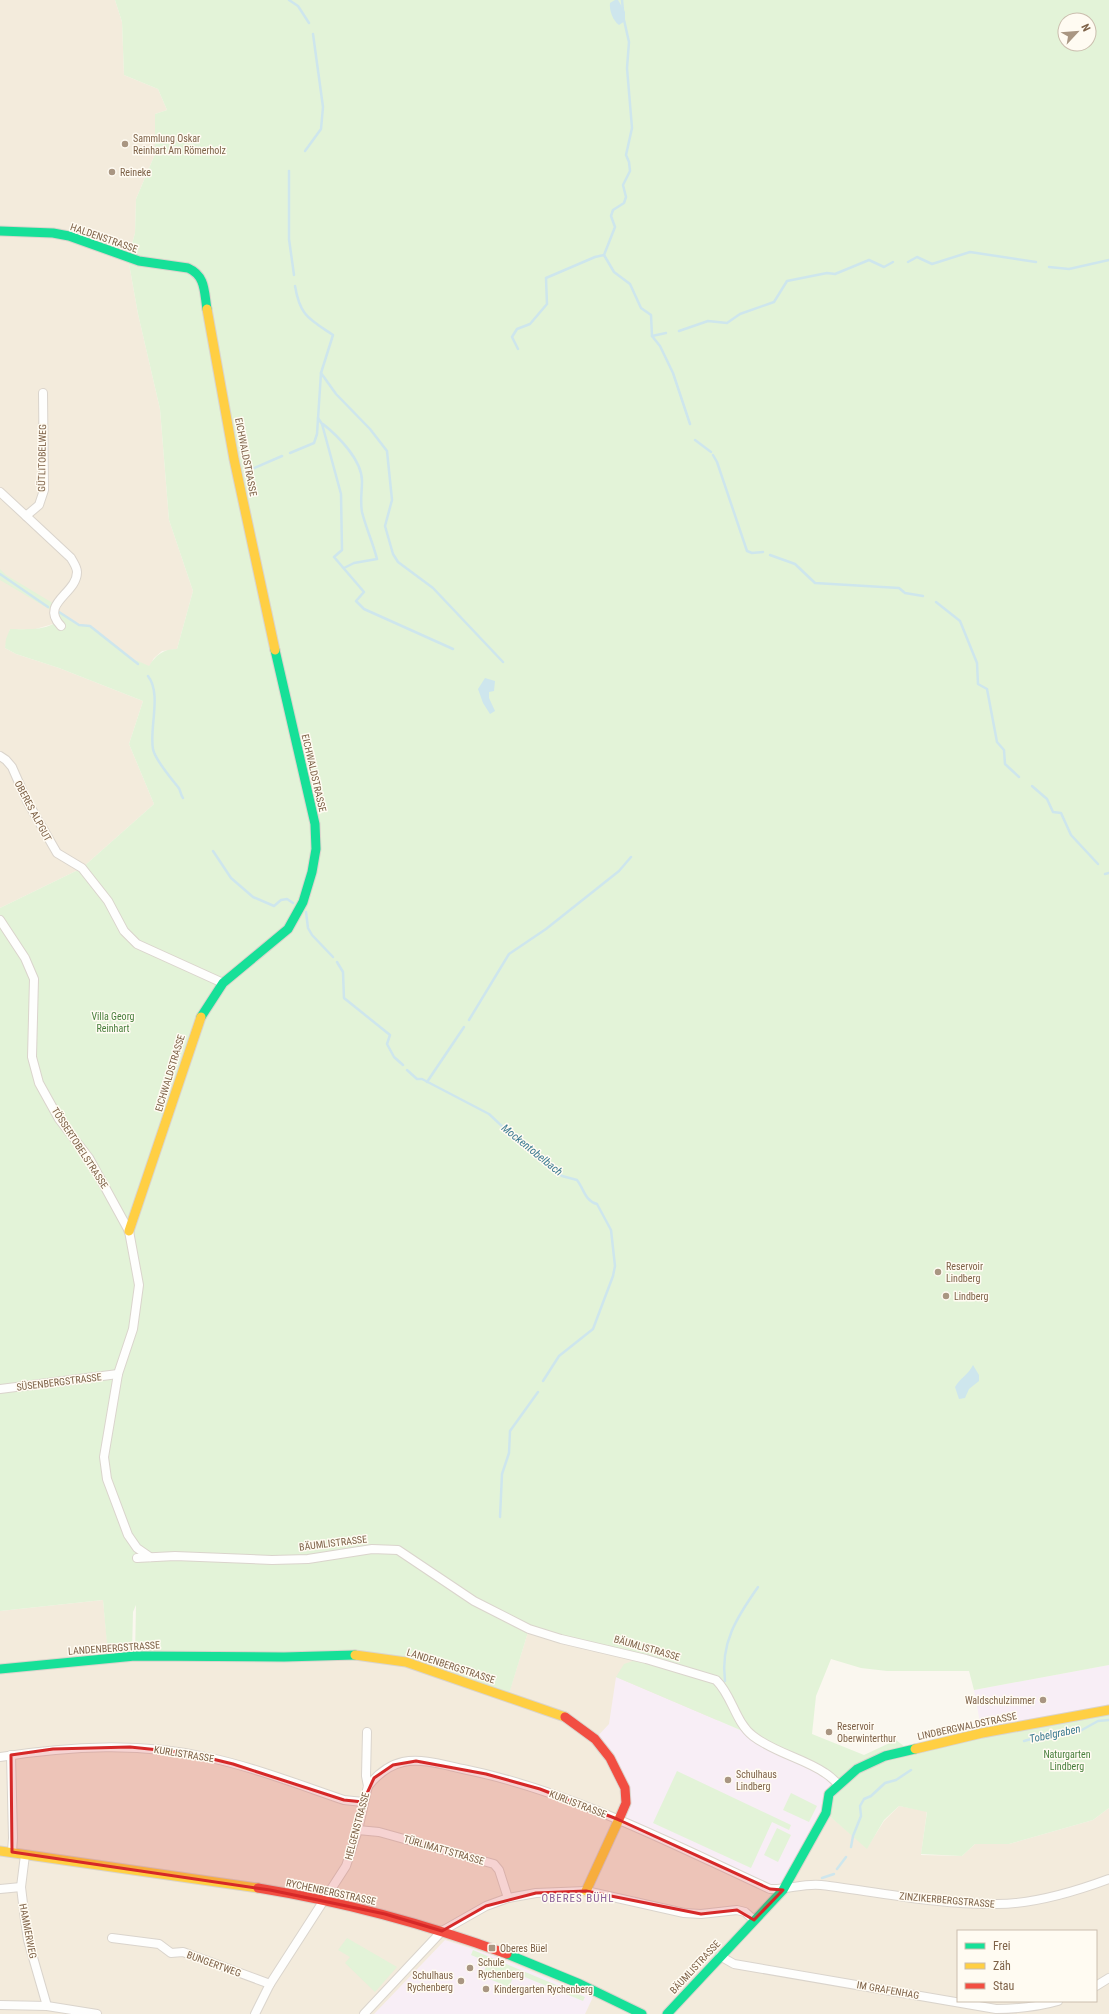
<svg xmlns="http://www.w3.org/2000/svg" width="1109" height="2014" viewBox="0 0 1109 2014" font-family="'Roboto Condensed',sans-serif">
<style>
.residential{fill:#f3ebdc;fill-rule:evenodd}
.education{fill:#f8eef6}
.green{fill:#e3f3d8;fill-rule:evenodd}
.water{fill:#cee6ed}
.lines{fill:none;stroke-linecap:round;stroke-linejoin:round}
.stream{stroke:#cee6ed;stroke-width:2.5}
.street-casing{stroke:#dad4cc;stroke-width:10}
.fast-casing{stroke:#dad4cc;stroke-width:11}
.slow-casing{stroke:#dad4cc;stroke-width:11}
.jam-casing{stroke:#dad4cc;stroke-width:11}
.street{stroke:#fefefd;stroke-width:8}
.fast{stroke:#16e098;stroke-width:9}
.slow{stroke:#ffcf43;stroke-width:9}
.jam{stroke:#f24e42;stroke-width:9}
.marked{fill:#d62828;fill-opacity:0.2;stroke:#d62828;stroke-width:3;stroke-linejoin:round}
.poi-dot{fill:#a99682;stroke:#fffbf2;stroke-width:1.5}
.labels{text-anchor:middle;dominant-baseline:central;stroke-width:3;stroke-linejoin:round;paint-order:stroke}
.poi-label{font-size:10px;fill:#7e6248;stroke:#fffbf2;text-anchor:start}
.street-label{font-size:10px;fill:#7e6248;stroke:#fffbf2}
.park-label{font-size:10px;fill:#487f3c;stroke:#fffbf2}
.water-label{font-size:11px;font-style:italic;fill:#3f7c93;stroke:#fffbf2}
.neighbourhood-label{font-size:11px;letter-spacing:1px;fill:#8c6199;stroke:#fffbf2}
</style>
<rect width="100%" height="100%" fill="#faf7ef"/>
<g class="residential">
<path d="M 0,0 L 115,0 L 122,22 L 124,75 L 158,89 L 167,110 L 155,114 L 155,154 L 136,199 L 135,233 L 128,258 L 138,314 L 160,409 L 169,520 L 193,591 L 177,649 L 162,651 L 154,658 L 149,667 L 129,657 L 86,625 L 79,625 L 59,612 L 57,621 L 53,624 L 32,630 L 10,629 L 5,648 L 16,654 L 59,668 L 143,701 L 129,744 L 154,804 L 82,868 L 0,908 Z"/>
<path d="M 103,1600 L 109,1659 L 369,1656 L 508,1696 L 529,1629 L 646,1659 L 867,1848 L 884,1821 L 899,1806 L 927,1811 L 921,1855 L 962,1856 L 975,1844 L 1009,1844 L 1093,1820 L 1109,1808 L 1109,2014 L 0,2014 L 0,1611 ZM 958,1931 L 1096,1931 L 1096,2001 L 958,2001 Z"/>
</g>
<g class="education">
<path d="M 1109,1665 L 1109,1710 L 982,1733 L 974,1690 Z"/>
<path d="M 616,1677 L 752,1735 L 825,1773 L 839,1785 L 783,1890 L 770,1889 L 617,1819 L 626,1803 L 595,1739 L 609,1724 Z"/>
<path d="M 445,1940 L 495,1956 L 593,1997 L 585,2014 L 374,2014 Z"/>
</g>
<g class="green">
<path d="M 115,0 L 1109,0 L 1109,1665 L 974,1690 L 969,1671 L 887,1671 L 861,1668 L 831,1659 L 816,1696 L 812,1734 L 864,1755 L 896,1740 L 909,1750 L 1109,1709 L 1109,1808 L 1093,1820 L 1009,1844 L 975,1844 L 962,1856 L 921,1854 L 927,1812 L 899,1806 L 884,1820 L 867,1849 L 826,1813 L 839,1785 L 752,1735 L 616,1677 L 624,1664 L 633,1661 L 643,1663 L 646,1659 L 529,1629 L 508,1697 L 406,1662 L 135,1656 L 136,1605 L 133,1612 L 132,1652 L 108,1655 L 103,1600 L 0,1611 L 0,908 L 82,868 L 154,804 L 129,744 L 143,701 L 59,668 L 16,654 L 5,648 L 6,639 L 10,629 C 21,629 49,631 56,621 C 58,619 58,615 59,612 L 79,625 L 90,626 L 129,657 L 149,666 C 156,655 163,649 177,649 L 193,591 L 169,520 L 160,409 L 138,314 L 128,258 L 135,233 L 136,199 L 155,154 L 155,114 L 167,110 L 158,89 L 124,75 L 122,22 ZM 1065,20 L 1089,20 L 1089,44 L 1065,44 Z"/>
<path d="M 0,569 L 6,575 L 56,605 L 54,612 L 0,580 Z"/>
<path d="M 677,1771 L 791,1825 L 789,1830 L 772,1822 L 751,1868 L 653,1823 Z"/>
<path d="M 791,1793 L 817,1806 L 809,1822 L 783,1810 Z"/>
<path d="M 777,1828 L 791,1835 L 778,1862 L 764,1855 Z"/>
<path d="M 347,1938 L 397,1967 L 375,1992 L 345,1963 L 350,1957 L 338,1950 Z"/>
<path d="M 473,1950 L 585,1997 L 583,2001 L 515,1973 L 509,1987 L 482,1976 L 488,1962 L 471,1955 Z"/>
</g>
<g class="water">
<path d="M 615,0 L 618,0 L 625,12 L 625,21 L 619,25 C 613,21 609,10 610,3 Z"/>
<path d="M 485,678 L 495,681 L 494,691 L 489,692 L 489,698 L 495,711 L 490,714 L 483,703 L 478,689 Z"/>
<path d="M 973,1365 L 979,1375 L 979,1381 L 969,1389 L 965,1398 L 959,1399 L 955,1387 C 960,1378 968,1375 973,1365 Z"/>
</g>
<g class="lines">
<g class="stream">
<path d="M 289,0 L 298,6 L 309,23"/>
<path d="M 622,0 L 623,11"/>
<path d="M 624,20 L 629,42 L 627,68 L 632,128 L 626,155 L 629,162 L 630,171 L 623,185 L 626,197 L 624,203 L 613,210 L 611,216 L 615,227 L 604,255 L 614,272 L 630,284 L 641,308 L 651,315 L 652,336 L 660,346 L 673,373 L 690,424"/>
<path d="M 305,151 L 321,129 L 323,107 L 313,34"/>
<path d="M 289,171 L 289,239 L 294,275"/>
<path d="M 908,262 L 917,257 L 932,264 L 970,252 L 1036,262"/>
<path d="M 1049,267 L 1069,269 L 1109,260"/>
<path d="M 679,331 L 708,321 L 727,323 L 740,314 L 774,302 L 787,281 L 827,273 L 835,274 L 869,260 L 884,267 L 893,262"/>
<path d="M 652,336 L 666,333"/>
<path d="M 518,349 L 512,337 L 517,329 L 530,324 L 547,304 L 546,278 L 595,257 L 604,255"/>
<path d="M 321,373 L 336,394 L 370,429 L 387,451 L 392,500 L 385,526 L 393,554 L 398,562 L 433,588 L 503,662"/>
<path d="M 318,418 L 322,424 L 341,494 L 342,550 L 334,557 L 364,592 L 356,601 L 364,609 L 453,649"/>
<path d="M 323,424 C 338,436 362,460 362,481 C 362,492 360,501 362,512 C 366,528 373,543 377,559 L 354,563 L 344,568"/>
<path d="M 695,440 L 711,452"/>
<path d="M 290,453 L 314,443 L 317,434 L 321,373 L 333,335 C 309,319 300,316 295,286"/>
<path d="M 713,455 L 717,462 L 747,551 L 752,553 L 763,552"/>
<path d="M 245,472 L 282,456"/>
<path d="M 770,555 L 795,564 L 815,583 L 899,588 L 905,593 L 923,596"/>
<path d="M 0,574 L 48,607"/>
<path d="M 936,602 L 960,621 L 977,663 L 978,684 L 987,689 L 997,742 L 1004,750 L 1005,764 L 1019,777"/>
<path d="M 59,612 L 79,625 L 90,626 L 138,664"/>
<path d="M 148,676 C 162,694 149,728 153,749 C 155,760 171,778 178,787 C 181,790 180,794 183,798"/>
<path d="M 1032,786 L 1047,799 L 1053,812 L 1061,813 L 1071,835 L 1098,864"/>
<path d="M 213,851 L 231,878 L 253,897 L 274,906 L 281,900 L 287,899 L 293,903"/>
<path d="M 1105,874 L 1109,873"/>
<path d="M 306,912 L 308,928 L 312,935 L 333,957"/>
<path d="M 337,962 L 343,972 L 344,998 L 390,1035 L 387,1044 L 394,1057 L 403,1065"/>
<path d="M 469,1020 L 509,954 L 546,929 L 619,871 L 631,857"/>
<path d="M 407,1070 L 417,1079 L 422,1079 L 489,1114 L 519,1142 L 562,1176 L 577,1180 C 584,1189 585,1201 597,1204 L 611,1230 L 615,1266 L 613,1276 L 593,1329 L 559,1356 L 543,1381"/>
<path d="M 427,1082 L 464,1027"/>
<path d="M 500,1517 L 502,1474 L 509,1453 L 510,1431 L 538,1392"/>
<path d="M 725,1681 C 720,1643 737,1617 758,1587"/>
<path d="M 1024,1741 L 1060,1731 L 1080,1731 L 1098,1721 L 1109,1720"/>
<path d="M 851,1847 L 853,1836 L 861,1816 L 860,1806 L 864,1799 L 871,1796 L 885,1783 L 896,1780 L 911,1770"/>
<path d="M 837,1869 L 846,1857"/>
<path d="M 822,1878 L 834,1874"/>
</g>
<g class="street-casing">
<g id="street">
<path d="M 0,492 L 26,516 L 39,505 L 44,490 L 43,393"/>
<path d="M 26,516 L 71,558 C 73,562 77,567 77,572 C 77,594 39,603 61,626"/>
<path d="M 0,756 L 6,760 L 12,767 L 27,801 L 57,853 L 82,868 L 108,901 L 124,931 L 137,944 L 223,983"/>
<path d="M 0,920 L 25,958 L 34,979 L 32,1057 L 39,1083 L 59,1119 L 89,1158 L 129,1231 L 139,1285 L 133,1329 L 118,1374 L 104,1457 L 107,1479 L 128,1535 L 137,1548 L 150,1557"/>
<path d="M 0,1389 L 118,1374"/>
<path d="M 137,1558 L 175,1556 L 272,1560 L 308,1559 L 372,1549 L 398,1550 L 474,1601 L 529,1629 L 561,1639 L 646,1659 L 716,1680 C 732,1695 735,1722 753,1736 C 775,1753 803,1758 825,1773 C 830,1776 835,1781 839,1785"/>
<path d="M 11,1755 L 13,1838 L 12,1852"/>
<path d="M 0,1757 C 70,1746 141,1742 211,1758 C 256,1768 300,1785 344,1800 L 363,1802"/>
<path d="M 368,1786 C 377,1775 389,1765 403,1762 C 422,1758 444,1765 463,1769 C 571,1791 670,1843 770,1889 C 787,1890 804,1883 821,1885 C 880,1892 938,1905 997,1904 C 1034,1904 1074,1892 1109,1879"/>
<path d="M 358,1830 L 379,1832 L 494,1864 L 499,1870 L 508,1898"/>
<path d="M 25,1855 L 21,1887 L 25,1920 L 28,1940 L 47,2006"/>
<path d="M 0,1889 L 21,1887"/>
<path d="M 112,1938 L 159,1944 L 171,1953 L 183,1952 L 270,1984"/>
<path d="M 720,1956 L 734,1964 L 996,2009 C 1018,2009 1037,2007 1058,2001"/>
<path d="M 1096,1986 L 1109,1978"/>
<path d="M 0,2005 L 47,2006 L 97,2014"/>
<path d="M 255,2014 L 270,1984 L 346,1866 L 358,1830 L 368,1786 L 366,1776 L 367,1732"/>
<path d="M 364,2014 L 442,1931 L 486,1906 L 508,1898 L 536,1893 L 586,1891 L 684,1913 L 701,1914 L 737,1910 L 745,1912 L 754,1920"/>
</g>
</g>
<g class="fast-casing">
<g id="fast">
<path d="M 0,231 L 53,233 L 69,236 L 139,261 L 188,268 C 206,276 204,292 207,309"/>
<path d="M 201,1017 L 223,983 L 288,929 L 303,902 L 312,872 L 316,849 L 315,824 L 275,650"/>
<path d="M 0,1669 L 135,1656 L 284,1657 L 355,1655"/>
<path d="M 507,1954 L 580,1984 L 642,2014"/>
<path d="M 667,2014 L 783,1890 L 826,1813 L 829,1794 L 857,1769 L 885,1756 L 915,1749"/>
</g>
</g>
<g class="slow-casing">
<g id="slow">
<path d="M 207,309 L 234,459 L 275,650"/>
<path d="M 129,1231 L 201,1017"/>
<path d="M 355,1655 L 406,1662 L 565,1717"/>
<path d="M 915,1749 L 982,1733 L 1109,1710"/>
<path d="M 0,1851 L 258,1888"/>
<path d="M 586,1891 L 620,1817"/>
</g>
</g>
<g class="jam-casing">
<g id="jam">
<path d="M 565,1717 L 595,1739 L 610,1758 L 625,1788 L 626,1803 L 620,1817"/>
<path d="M 258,1888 C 344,1902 426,1924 507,1954"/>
</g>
</g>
<use href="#street" class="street"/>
<use href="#fast" class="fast"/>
<use href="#slow" class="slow"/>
<use href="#jam" class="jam"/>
</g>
<path class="marked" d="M 130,1747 L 188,1753 L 233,1764 L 344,1800 L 363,1802 L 374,1778 L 393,1765 L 416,1761 L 486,1774 L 540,1789 L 617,1819 L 770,1889 L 783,1890 L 754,1920 L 737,1910 L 701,1914 L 586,1891 L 536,1893 L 486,1906 L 442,1931 L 385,1914 L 270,1890 L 12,1852 L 11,1755 L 53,1749 Z"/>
<g class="poi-dot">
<circle cx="125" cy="144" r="4"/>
<circle cx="112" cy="172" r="4"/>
<circle cx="938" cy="1272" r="4"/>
<circle cx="946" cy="1296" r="4"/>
<circle cx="1043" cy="1700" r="4"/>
<circle cx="829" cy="1732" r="4"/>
<circle cx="728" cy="1780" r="4"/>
<rect x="488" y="1944" width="8" height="8" rx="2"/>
<circle cx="470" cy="1968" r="4"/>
<circle cx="461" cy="1981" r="4"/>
<circle cx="486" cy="1989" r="4"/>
</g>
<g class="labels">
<g class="poi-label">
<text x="133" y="138">Sammlung Oskar<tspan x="133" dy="12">Reinhart Am Römerholz</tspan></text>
<text x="120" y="172">Reineke</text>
<text x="946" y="1266">Reservoir<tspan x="946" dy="12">Lindberg</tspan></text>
<text x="954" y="1296">Lindberg</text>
<text x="1035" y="1700" text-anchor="end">Waldschulzimmer</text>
<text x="837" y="1726">Reservoir<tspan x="837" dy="12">Oberwinterthur</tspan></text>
<text x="736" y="1774">Schulhaus<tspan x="736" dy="12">Lindberg</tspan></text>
<text x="500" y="1948">Oberes Büel</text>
<text x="478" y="1962">Schule<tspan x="478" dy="12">Rychenberg</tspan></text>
<text x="453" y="1975" text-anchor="end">Schulhaus<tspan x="453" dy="12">Rychenberg</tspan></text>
<text x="494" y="1989">Kindergarten Rychenberg</text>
</g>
<g class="street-label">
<text transform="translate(104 238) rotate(19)">HALDENSTRASSE</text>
<text transform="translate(246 457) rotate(79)">EICHWALDSTRASSE</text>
<text transform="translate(42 458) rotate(-89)">GÜTLITOBELWEG</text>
<text transform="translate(314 773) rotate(77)">EICHWALDSTRASSE</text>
<text transform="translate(33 811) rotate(62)">OBERES ALPGUT</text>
<text transform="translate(170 1073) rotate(-73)">EICHWALDSTRASSE</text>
<text transform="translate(80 1148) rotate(57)">TÖSSERTOBELSTRASSE</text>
<text transform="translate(59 1382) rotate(-7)">SÜSENBERGSTRASSE</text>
<text transform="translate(333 1543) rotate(-7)">BÄUMLISTRASSE</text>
<text transform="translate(114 1648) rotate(-4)">LANDENBERGSTRASSE</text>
<text transform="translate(647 1648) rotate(16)">BÄUMLISTRASSE</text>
<text transform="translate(451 1666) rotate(18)">LANDENBERGSTRASSE</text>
<text transform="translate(967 1726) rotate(-12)">LINDBERGWALDSTRASSE</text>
<text transform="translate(184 1754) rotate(9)">KURLISTRASSE</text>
<text transform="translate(578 1804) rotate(21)">KURLISTRASSE</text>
<text transform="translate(357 1826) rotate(-75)">HELGENSTRASSE</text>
<text transform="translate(444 1850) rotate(16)">TÜRLIMATTSTRASSE</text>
<text transform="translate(331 1892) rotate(12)">RYCHENBERGSTRASSE</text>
<text transform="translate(947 1900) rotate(5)">ZINZIKERBERGSTRASSE</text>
<text transform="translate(28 1931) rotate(79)">HAMMERWEG</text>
<text transform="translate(214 1964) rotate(20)">BUNGERTWEG</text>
<text transform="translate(695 1967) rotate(-47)">BÄUMLISTRASSE</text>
<text transform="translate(888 1990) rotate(10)">IM GRAFENHAG</text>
</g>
<g class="park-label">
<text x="113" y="1016">Villa Georg<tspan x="113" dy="12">Reinhart</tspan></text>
<text x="1067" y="1754">Naturgarten<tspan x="1067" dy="12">Lindberg</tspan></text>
</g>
<g class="water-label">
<text transform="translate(532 1150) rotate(39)">Mockentobelbach</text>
<text transform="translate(1055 1734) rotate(-12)">Tobelgraben</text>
</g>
<g class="neighbourhood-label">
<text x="578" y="1898">OBERES BÜHL</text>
</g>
</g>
<rect x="957" y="1930" width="140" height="72" fill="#fffbf2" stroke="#cbbeae"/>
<rect x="965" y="1943" width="20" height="6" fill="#16e098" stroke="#cbbeae"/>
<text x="993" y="1950" font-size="12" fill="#7e6248">Frei</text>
<rect x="965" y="1963" width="20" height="6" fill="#ffcf43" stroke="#cbbeae"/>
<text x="993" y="1970" font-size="12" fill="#7e6248">Zäh</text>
<rect x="965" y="1983" width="20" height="6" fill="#f24e42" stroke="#cbbeae"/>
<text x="993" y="1990" font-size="12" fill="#7e6248">Stau</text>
<g transform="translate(1077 32) rotate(64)"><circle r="19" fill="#fffbf2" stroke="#cbbeae"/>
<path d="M0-3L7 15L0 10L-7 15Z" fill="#a99682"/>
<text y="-6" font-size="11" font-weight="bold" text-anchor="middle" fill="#7e6248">N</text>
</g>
</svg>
